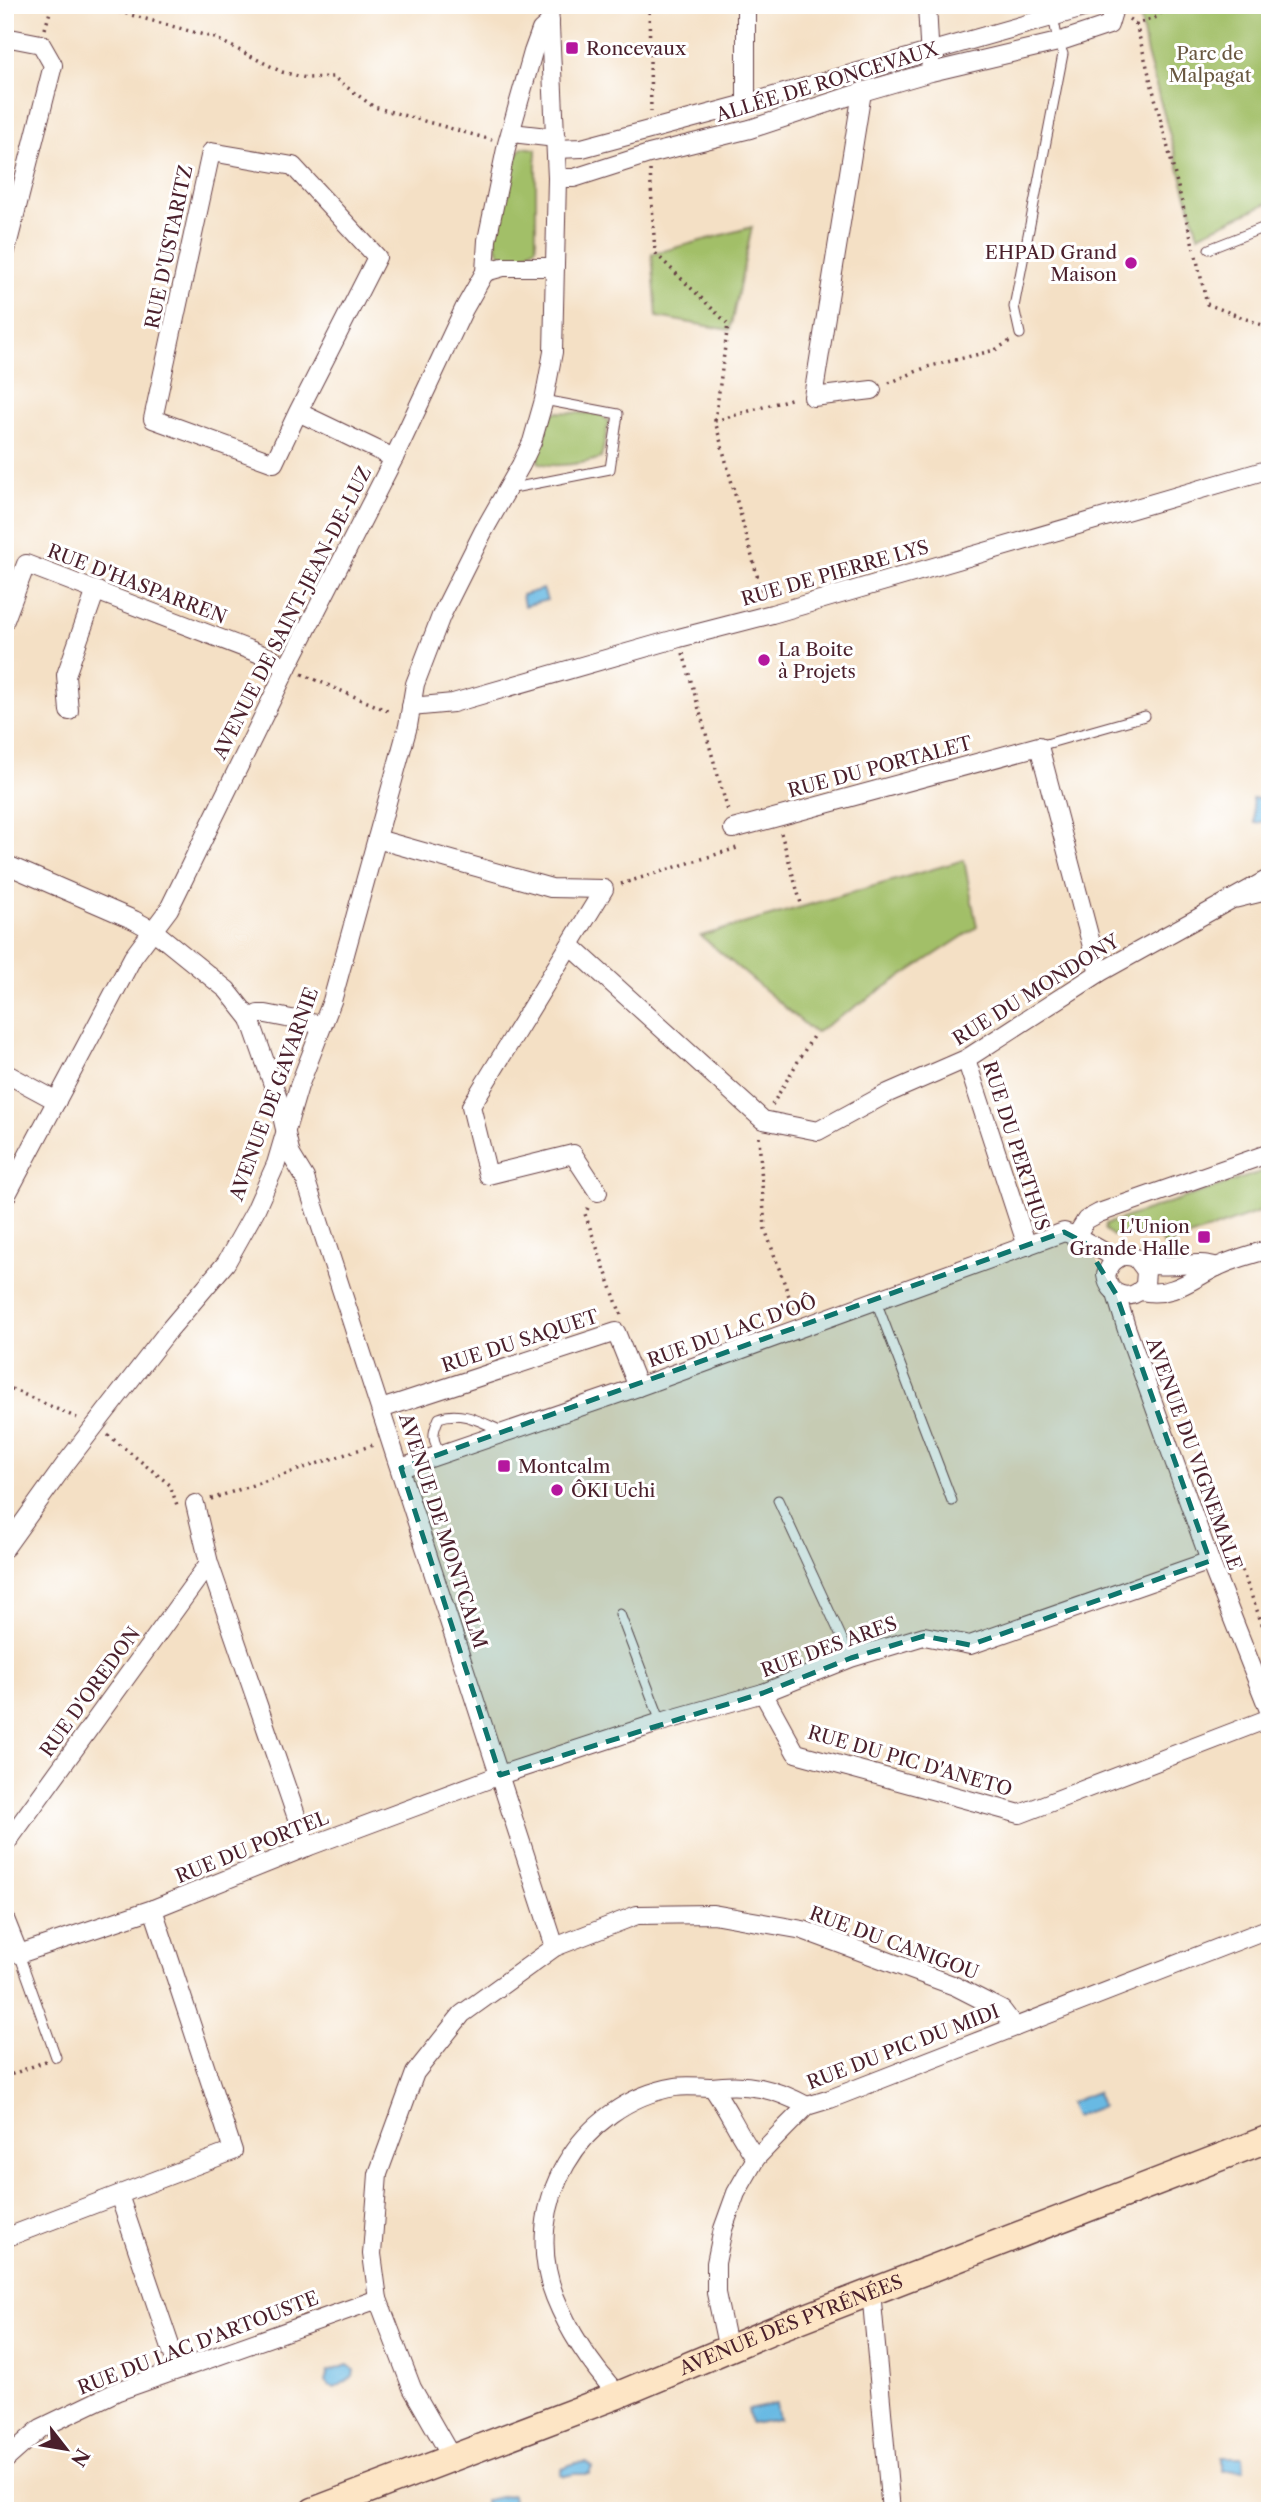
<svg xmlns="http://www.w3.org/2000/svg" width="1275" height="2516" viewBox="0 0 1275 2516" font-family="'Libre Caslon Text',serif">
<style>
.green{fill:#a2bf67;stroke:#766f49;stroke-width:2}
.water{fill:#68b9e3;stroke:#596c87;stroke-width:2}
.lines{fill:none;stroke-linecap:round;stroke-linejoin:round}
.lane-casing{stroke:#643c42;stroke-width:11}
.street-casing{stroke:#643c42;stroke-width:20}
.secondary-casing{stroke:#643c42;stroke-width:29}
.path{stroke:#643c42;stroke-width:3.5;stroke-dasharray:2 5;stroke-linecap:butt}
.lane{stroke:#fff;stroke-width:9}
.street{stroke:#fff;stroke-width:18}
.secondary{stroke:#fde5c5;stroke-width:26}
.marked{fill:#0f766e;fill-opacity:0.2;stroke:#0f766e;stroke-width:5;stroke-dasharray:14 9;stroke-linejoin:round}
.poi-dot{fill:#b5179e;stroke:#fff;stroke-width:2.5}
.labels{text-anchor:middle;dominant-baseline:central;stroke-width:6;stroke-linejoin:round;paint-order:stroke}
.poi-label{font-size:19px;fill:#4a1f2b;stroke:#fff;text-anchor:start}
.park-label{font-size:19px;fill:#695740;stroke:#fff}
.street-label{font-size:19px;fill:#4a1f2b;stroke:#fff}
</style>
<rect width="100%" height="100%" fill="#fff"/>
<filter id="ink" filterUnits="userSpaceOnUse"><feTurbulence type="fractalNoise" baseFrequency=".0143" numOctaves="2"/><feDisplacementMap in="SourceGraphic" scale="14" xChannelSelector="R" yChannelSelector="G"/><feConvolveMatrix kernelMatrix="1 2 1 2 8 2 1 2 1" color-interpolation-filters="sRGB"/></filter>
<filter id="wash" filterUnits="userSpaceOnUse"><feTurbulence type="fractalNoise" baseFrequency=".00686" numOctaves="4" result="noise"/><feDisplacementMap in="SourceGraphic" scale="28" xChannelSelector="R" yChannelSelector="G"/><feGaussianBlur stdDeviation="1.57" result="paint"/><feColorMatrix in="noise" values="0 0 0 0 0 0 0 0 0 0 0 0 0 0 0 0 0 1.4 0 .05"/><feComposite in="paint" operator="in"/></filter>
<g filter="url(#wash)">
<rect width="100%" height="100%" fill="#f4e0c5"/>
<g class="green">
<path d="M 1138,5 L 1270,5 L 1270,202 L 1198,235 L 1147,54 Z"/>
<path d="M 523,147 L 536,149 L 536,247 C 468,298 501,168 523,147 Z"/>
<path d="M 752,227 L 730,330 L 657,317 L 652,254 Z"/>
<path d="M 558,412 L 601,414 L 609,422 L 601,458 C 587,463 550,469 538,462 L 539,451 L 552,413 Z"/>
<path d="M 964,860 L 977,927 L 815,1033 L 701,936 Z"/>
<path d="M 1270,1169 L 1270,1208 L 1164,1246 L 1162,1240 C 1144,1235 1131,1231 1113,1236 L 1105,1230 L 1106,1224 Z"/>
</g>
<g class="water">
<path d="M 543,589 L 547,600 L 524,606 L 522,595 Z"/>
<path d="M 1265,798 L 1267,821 L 1255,823 L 1252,799 Z"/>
<path d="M 1097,2092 L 1102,2106 L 1074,2117 L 1069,2103 Z"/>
<path d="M 348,2365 L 354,2370 L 353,2377 L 335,2388 L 329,2386 L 325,2381 L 328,2372 Z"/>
<path d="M 776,2404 L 779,2419 L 751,2424 L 748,2410 Z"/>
<path d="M 1222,2457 L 1243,2457 L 1244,2470 L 1222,2471 Z"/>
<path d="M 587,2462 L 592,2467 L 589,2474 L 574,2474 L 564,2476 L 560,2474 L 562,2468 L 575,2463 Z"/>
<path d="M 512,2495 L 514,2507 L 487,2511 L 485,2500 Z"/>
</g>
</g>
<g filter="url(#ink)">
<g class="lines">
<g class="lane-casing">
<g id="lane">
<path d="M 1209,249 L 1270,225"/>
<path d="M 1020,334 L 1014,307 L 1063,54 L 1058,42 L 1051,5"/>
<path d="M 508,489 L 610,469 L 618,414 L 544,400"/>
<path d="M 1039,746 L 1145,716"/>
<path d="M 1237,903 L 1270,895"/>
<path d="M 876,1301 L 952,1501"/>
<path d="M 443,1455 C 431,1441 432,1433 439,1418 C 461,1409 483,1423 504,1432"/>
<path d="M 778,1500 L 851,1658"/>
<path d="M 620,1614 L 661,1722"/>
<path d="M 19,1954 L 56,2057"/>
</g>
</g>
<g class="street-casing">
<g id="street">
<path d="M 746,5 L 746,104"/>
<path d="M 927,5 L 930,61"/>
<path d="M 5,37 L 41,44 L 53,65 L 5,254"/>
<path d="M 862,92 L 813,397 L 872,390"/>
<path d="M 512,133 L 556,138"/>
<path d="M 556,149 L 582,148 L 746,104 L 1094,5"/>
<path d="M 557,178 L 574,178 L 649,154 L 750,129 L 862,92 L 931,72 L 1058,42 L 1109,25 L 1115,5"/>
<path d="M 485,272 L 503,267 L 553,267"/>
<path d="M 298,412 L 274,463 L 153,419 L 211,152 L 293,166 L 377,257 L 298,412 L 394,458"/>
<path d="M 5,620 L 26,564 L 268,657 L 287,668"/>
<path d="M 411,707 L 453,703 L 679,638 L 772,614 L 1270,469"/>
<path d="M 69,711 L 66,675 L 96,590"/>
<path d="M 733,829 L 1039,746 L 1099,973"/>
<path d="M 377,839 L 551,888 L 604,889 L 471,1106 L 488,1175 L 573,1154 L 598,1192"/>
<path d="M 5,864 L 134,920 L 154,931 L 227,990 L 250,1019 L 278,1099 L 291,1155 L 305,1178 L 555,1947"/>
<path d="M 571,946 L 763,1120 L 818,1131 L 888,1093 L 966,1059 L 1099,973 L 1270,878"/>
<path d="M 250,1019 L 258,1014 L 266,1014 L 322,1025"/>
<path d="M 966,1059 L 1027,1246"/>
<path d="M 5,1073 L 57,1101"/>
<path d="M 5,1198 L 133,957 L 169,909 L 287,668 L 394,458 L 464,309 L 485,272 L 487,240 L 507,144 L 533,52 L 541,30 L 550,22"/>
<path d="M 1076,1236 L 1086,1220 L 1099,1213 L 1270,1153"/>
<path d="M 1137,1259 L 1146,1271 L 1145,1285 C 1132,1303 1109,1297 1106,1275 C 1109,1266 1114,1258 1124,1256 C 1135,1255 1146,1263 1156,1265 C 1177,1268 1197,1260 1217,1267"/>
<path d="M 1141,1291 C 1171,1298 1192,1279 1217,1267 C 1233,1259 1253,1254 1270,1249"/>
<path d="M 1116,1294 L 1126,1327 L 1210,1561 L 1270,1713"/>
<path d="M 381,1409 L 616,1332 L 638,1387"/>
<path d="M 401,1468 L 638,1387 L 1064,1232 L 1076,1236 L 1117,1259"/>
<path d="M 195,1504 L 209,1563 L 307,1847"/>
<path d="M 5,1548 L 66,1463 L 169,1330 L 226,1263 L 255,1211 L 276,1164 L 299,1086 L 332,1001 L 408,726 L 415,684 L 441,616 L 483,532 L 521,465 L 532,442 L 544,400 L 553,352 L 557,178 L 549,5"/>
<path d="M 763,1693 L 796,1753 L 1020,1814 L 1270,1718"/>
<path d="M 5,1845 L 209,1563"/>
<path d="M 5,1919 L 19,1954 L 153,1909 L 307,1847 L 500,1775 L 661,1722 L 763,1693 L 851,1658 L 924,1636 L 970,1645 L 1210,1561"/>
<path d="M 756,2158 C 739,2136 729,2110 712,2087 C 748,2082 776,2089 807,2106"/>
<path d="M 119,2195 L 178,2369"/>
<path d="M 5,2238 L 233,2151 L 153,1909"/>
<path d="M 871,2291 L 891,2511"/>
<path d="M 728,2350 L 716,2293 L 716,2263 L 723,2229 L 736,2193 L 756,2158 L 785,2128 L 807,2106 L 830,2099 L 1270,1928"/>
<path d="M 618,2395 C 593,2367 569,2332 555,2297 C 519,2206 580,2103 675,2087 C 687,2085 701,2087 712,2087"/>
<path d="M 452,2458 L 412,2388 L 378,2299 L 372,2254 L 378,2174 L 415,2073 L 462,2014 L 555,1947 L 637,1915 L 713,1914 L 803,1930 L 955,1986 L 1002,2010 L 1015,2027"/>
<path d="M 5,2460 L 41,2428 L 118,2391 L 378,2299"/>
</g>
</g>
<g class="secondary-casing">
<g id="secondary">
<path id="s1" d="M 313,2511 L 618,2395 L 778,2328 L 1270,2138"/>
</g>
</g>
<g class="path">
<path d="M 63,5 L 124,13 L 215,38 L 282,72 L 306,78 L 333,77 L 374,107 L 492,140"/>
<path d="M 649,5 L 651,112"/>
<path d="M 124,13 L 125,5"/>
<path d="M 1129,19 L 1136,24 L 1157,17 L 1168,5"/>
<path d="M 1136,24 L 1194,249"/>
<path d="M 45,29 L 52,5"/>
<path d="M 650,170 L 655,253 L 728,324 L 715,421"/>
<path d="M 1196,256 L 1207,304 L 1270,328"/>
<path d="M 889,383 L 927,367 L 995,350 L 1010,341"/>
<path d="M 763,597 L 715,421 L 794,398"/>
<path d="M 683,653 L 728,811"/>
<path d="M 302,674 L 388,711 L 391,711"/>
<path d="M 781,833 L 802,907"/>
<path d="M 621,884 L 737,848"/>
<path d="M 772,1105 L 815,1033"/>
<path d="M 759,1137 L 765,1229 L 795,1313"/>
<path d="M 588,1208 L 585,1214 L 621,1315"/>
<path d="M 1168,1374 L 1270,1645"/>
<path d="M 5,1386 L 77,1418"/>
<path d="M 108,1435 L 170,1485 L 177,1505"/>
<path d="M 211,1499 L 373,1445"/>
<path d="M 5,2077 L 46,2061"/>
</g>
<use href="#lane" class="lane"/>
<use href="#street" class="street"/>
<use href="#secondary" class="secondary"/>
</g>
</g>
<path class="marked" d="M 1064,1232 L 1085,1243 L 1116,1294 L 1210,1561 L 970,1645 L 924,1636 L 851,1658 L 763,1693 L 500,1775 L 401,1468 Z"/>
<g class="poi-dot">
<rect x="565" y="41" width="14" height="14" rx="3.5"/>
<circle cx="1131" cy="263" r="7"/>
<circle cx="764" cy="660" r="7"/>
<rect x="1197" y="1230" width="14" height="14" rx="3.5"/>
<rect x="497" y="1459" width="14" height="14" rx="3.5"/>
<circle cx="557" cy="1490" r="7"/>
</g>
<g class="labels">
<g class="poi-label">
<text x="586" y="48">Roncevaux</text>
<text x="1117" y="252" text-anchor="end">EHPAD Grand<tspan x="1117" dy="22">Maison</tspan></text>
<text x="778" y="649">La Boite<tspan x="778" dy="22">à Projets</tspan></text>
<text x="1190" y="1226" text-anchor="end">L'Union<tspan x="1190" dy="22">Grande Halle</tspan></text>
<text x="518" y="1466">Montcalm</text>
<text x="571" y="1490">ÔKI Uchi</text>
</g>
<g class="park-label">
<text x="1210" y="53">Parc de<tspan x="1210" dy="22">Malpagat</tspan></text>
</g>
<g class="street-label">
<text transform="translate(827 82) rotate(-17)">ALLÉE DE RONCEVAUX</text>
<text transform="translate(169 247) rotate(-78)">RUE D'USTARITZ</text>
<text transform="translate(835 573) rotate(-16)">RUE DE PIERRE LYS</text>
<text transform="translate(137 584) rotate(21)">RUE D'HASPARREN</text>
<text transform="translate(292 613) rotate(-63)">AVENUE DE SAINT-JEAN-DE-LUZ</text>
<text transform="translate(880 767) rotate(-15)">RUE DU PORTALET</text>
<text transform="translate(1036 990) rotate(-32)">RUE DU MONDONY</text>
<text transform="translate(274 1094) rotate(-70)">AVENUE DE GAVARNIE</text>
<text transform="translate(1016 1146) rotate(72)">RUE DU PERTHUS</text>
<text transform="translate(732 1331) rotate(-20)">RUE DU LAC D'OÔ</text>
<text transform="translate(520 1341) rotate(-18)">RUE DU SAQUET</text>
<text transform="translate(1194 1454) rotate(70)">AVENUE DU VIGNEMALE</text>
<text transform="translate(443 1531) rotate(72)">AVENUE DE MONTCALM</text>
<text transform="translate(829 1647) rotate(-20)">RUE DES ARES</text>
<text transform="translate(90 1692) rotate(-54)">RUE D'OREDON</text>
<text transform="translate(910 1761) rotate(16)">RUE DU PIC D'ANETO</text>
<text transform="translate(252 1847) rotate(-22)">RUE DU PORTEL</text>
<text transform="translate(894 1943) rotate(20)">RUE DU CANIGOU</text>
<text transform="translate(903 2047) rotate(-21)">RUE DU PIC DU MIDI</text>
<text stroke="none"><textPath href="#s1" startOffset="513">AVENUE DES PYRÉNÉES</textPath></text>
<text transform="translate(198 2343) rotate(-21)">RUE DU LAC D'ARTOUSTE</text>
</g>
</g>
<rect width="1275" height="2516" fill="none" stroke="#fff" stroke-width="28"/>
<g transform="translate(66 2449) rotate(121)" stroke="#ffffff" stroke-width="5" paint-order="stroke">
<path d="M0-5L12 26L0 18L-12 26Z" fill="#4a1f2b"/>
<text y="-10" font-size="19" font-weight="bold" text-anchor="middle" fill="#4a1f2b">N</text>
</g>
</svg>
